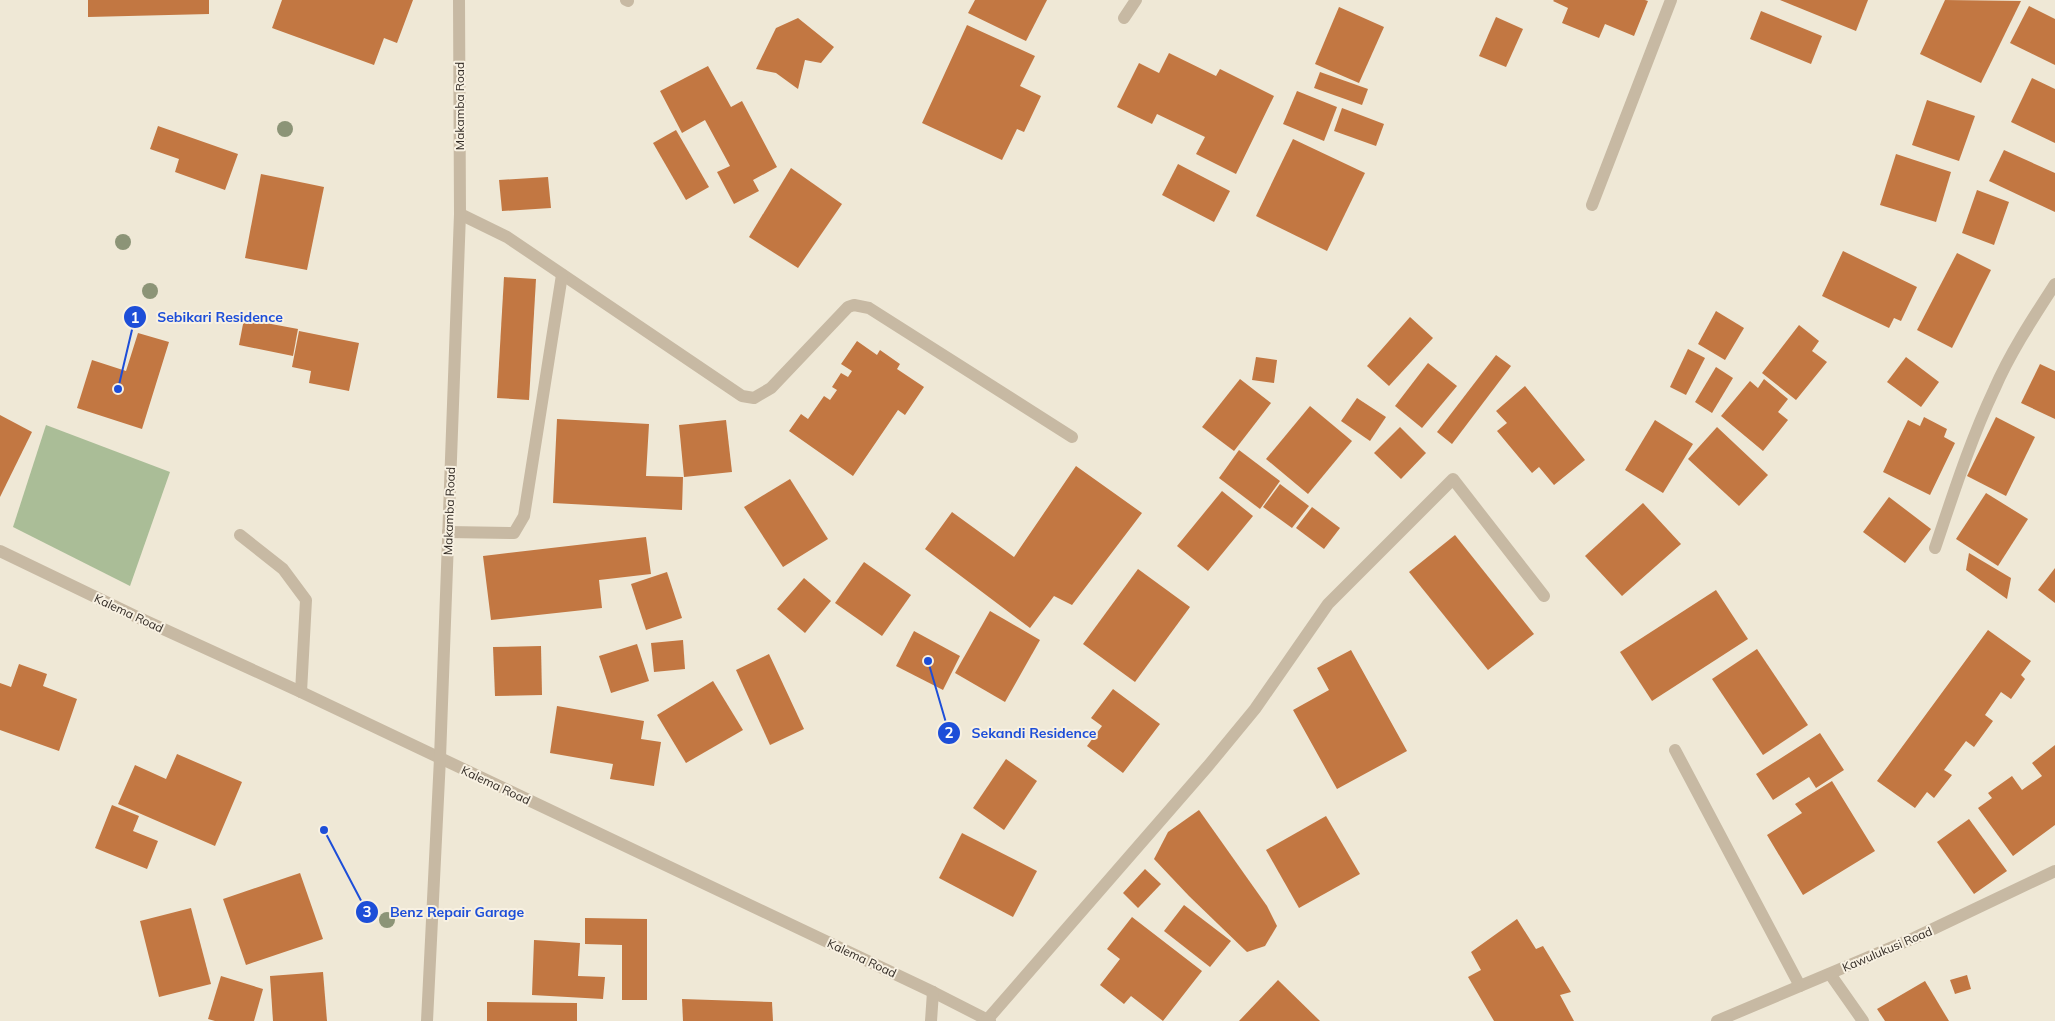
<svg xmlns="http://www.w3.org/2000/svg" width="2055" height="1021" viewBox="0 0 2055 1021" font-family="Mulish,sans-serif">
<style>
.green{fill:#aabd97}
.building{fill:#c27742}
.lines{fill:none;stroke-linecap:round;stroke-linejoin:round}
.minor{stroke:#c7b9a3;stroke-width:12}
.tree{fill:#8c9477}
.labels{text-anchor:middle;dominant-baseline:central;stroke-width:4;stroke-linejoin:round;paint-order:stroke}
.street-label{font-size:12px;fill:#322b25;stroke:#f8f1e2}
.leader{fill:none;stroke:#1d4ed8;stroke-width:2}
.callout-dot{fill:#1d4ed8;stroke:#f8f1e2;stroke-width:2}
.mark-label{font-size:15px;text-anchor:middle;font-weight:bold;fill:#fff}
.callout-label{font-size:14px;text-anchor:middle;font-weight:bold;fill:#1d4ed8;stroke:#f8f1e2;stroke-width:4;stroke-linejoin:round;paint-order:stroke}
</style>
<rect width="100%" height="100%" fill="#efe8d6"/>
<path class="green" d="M 46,425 L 170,472 L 130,586 L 13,527 Z"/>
<g class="building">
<path d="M 88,0 L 209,0 L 209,14 L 88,17 Z"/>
<path d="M 282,0 L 413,0 L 397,43 L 384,38 L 374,65 L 272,28 Z"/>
<path d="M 975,0 L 1047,0 L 1026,41 L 968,13 Z"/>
<path d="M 1554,0 L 1645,0 L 1648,1 L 1634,36 L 1605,24 L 1599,38 L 1562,23 L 1568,8 L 1553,1 Z"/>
<path d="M 1780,0 L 1868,0 L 1856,31 Z"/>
<path d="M 1945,0 L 2021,1 L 1981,83 L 1920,54 Z"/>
<path d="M 2029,6 L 2055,19 L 2055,65 L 2010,43 Z"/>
<path d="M 1339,7 L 1384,27 L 1359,83 L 1315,64 Z"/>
<path d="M 1761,11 L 1822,36 L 1811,64 L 1750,39 Z"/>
<path d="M 1496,17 L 1523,29 L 1506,67 L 1479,56 Z"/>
<path d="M 798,18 L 834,47 L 821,63 L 805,60 L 798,89 L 776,73 L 756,69 L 776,28 Z"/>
<path d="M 967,25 L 1035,56 L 1020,86 L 1041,96 L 1024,132 L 1017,129 L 1002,160 L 922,123 Z"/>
<path d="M 1169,53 L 1216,76 L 1220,69 L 1274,96 L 1236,174 L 1196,154 L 1205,137 L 1157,114 L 1152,124 L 1117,107 L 1139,63 L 1159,73 Z"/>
<path d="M 708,66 L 731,107 L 742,101 L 777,167 L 753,180 L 759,191 L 734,204 L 717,172 L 730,166 L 705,120 L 682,133 L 660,91 Z"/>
<path d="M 1320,72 L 1368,89 L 1362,105 L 1314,88 Z"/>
<path d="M 2032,78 L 2055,89 L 2055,143 L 2011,122 Z"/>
<path d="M 1297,91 L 1337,107 L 1324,141 L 1283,124 Z"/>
<path d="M 1927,100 L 1975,116 L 1959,161 L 1912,145 Z"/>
<path d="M 1342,108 L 1384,124 L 1376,146 L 1334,131 Z"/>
<path d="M 158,126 L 238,154 L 225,190 L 175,172 L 179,159 L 150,149 Z"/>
<path d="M 676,130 L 709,187 L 686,200 L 653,143 Z"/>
<path d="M 1293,139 L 1365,173 L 1327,251 L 1256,216 Z"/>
<path d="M 2004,150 L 2055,173 L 2055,212 L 1989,181 Z"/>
<path d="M 1896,154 L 1951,172 L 1936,222 L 1880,205 Z"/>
<path d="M 1178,164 L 1230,191 L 1214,222 L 1162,195 Z"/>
<path d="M 791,168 L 842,204 L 798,268 L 749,237 Z"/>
<path d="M 261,174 L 324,187 L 307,270 L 245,258 Z"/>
<path d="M 548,177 L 551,208 L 502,211 L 499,180 Z"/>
<path d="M 1977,190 L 2009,202 L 1994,245 L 1962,233 Z"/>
<path d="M 1843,251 L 1917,287 L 1901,321 L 1894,318 L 1889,328 L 1822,296 Z"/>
<path d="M 1957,253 L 1991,270 L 1952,348 L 1917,330 Z"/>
<path d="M 504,277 L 536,279 L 529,400 L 497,398 Z"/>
<path d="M 1716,311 L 1744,328 L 1725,360 L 1698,344 Z"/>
<path d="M 1410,317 L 1433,338 L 1389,386 L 1367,366 Z"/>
<path d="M 244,319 L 298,329 L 293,356 L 239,345 Z"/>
<path d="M 1799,325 L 1819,341 L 1812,351 L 1827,362 L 1796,400 L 1762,373 Z"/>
<path d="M 299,331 L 359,343 L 349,391 L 309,383 L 311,371 L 292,367 Z"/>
<path d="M 138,333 L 169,342 L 142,429 L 77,408 L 92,360 L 126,371 Z"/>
<path d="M 857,341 L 877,355 L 880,350 L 900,364 L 897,369 L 924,387 L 905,415 L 898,410 L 853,476 L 789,431 L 801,414 L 808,419 L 824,396 L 830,400 L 837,390 L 832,387 L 841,373 L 848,377 L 852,371 L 841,364 Z"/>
<path d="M 1688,349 L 1705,358 L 1686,395 L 1670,387 Z"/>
<path d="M 1496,355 L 1511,366 L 1452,444 L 1437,432 Z"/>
<path d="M 1256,357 L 1277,360 L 1274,383 L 1252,380 Z"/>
<path d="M 1906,357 L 1939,382 L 1921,407 L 1887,382 Z"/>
<path d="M 1428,363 L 1457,386 L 1422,428 L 1395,406 Z"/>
<path d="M 2040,364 L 2055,371 L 2055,419 L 2021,403 Z"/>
<path d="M 1716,367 L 1733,378 L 1712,413 L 1695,402 Z"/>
<path d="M 1240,379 L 1271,403 L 1234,451 L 1202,427 Z"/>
<path d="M 1764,379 L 1788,399 L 1778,412 L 1788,420 L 1763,451 L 1721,416 L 1750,381 L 1758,388 Z"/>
<path d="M 1525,386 L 1585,460 L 1554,485 L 1539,467 L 1532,473 L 1497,431 L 1507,423 L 1496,411 Z"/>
<path d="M 1357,398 L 1386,417 L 1370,441 L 1341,421 Z"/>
<path d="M 1310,406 L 1352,441 L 1308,494 L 1266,459 Z"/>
<path d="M 0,415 L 32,432 L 0,497 Z"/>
<path d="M 1924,417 L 1947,429 L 1944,437 L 1955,443 L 1930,495 L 1883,472 L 1908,420 L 1920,426 Z"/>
<path d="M 1996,417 L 2035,437 L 2006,496 L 1967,476 Z"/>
<path d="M 557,419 L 649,424 L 646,476 L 683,477 L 682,510 L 553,503 Z"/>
<path d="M 726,420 L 732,472 L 684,477 L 679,425 Z"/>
<path d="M 1655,420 L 1693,444 L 1663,493 L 1625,470 Z"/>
<path d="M 1400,427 L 1426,453 L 1401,479 L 1374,453 Z"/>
<path d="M 1717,427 L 1768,475 L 1739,506 L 1688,459 Z"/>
<path d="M 1239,450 L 1280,481 L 1260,509 L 1219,478 Z"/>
<path d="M 1076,466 L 1142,513 L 1072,605 L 1054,596 L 1030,628 L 925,549 L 952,512 L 1014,557 Z"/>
<path d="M 790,479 L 828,539 L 783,567 L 744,507 Z"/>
<path d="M 1280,484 L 1309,506 L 1292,528 L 1263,507 Z"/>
<path d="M 1222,491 L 1253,516 L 1208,571 L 1177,546 Z"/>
<path d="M 1986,493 L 2028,519 L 1998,566 L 1956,539 Z"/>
<path d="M 1889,497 L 1931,529 L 1905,563 L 1863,532 Z"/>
<path d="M 1643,503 L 1681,544 L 1622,596 L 1585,556 Z"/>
<path d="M 1312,507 L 1340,528 L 1324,549 L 1296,528 Z"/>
<path d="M 1455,535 L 1534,634 L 1488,670 L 1409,572 Z"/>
<path d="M 646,537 L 651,574 L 599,580 L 602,608 L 491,620 L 483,556 Z"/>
<path d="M 1969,553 L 2011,578 L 2007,599 L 1966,570 Z"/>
<path d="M 864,562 L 911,595 L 882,636 L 835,603 Z"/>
<path d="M 2055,568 L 2055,603 L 2038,590 Z"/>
<path d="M 1138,569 L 1190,607 L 1135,682 L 1083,644 Z"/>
<path d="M 667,572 L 682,618 L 646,630 L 631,584 Z"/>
<path d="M 804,578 L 831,601 L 805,633 L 777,609 Z"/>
<path d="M 1716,590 L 1748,639 L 1652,701 L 1620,652 Z"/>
<path d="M 990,611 L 1040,640 L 1005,702 L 955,673 Z"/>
<path d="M 1988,630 L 2031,661 L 2021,675 L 2025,679 L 2011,699 L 2001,692 L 1985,715 L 1993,721 L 1974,747 L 1966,741 L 1944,770 L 1952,775 L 1934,798 L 1927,792 L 1915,808 L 1877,781 Z"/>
<path d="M 914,631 L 960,656 L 943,690 L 896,666 Z"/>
<path d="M 683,640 L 685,669 L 654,672 L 651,643 Z"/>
<path d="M 637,644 L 649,681 L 611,693 L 599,656 Z"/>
<path d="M 541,646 L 542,695 L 495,696 L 493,647 Z"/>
<path d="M 1757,649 L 1808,725 L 1763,755 L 1712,679 Z"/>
<path d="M 1351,650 L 1407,751 L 1337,789 L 1293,710 L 1329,690 L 1317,668 Z"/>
<path d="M 769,654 L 804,729 L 770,745 L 736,670 Z"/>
<path d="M 19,664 L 47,674 L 43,686 L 77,699 L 59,751 L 0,730 L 0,683 L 11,687 Z"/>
<path d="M 713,681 L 743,730 L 686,763 L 657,715 Z"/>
<path d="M 1113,689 L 1160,724 L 1123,773 L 1087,746 L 1102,726 L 1091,718 Z"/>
<path d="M 557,706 L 644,721 L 641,739 L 661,742 L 654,786 L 610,779 L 613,764 L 550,753 Z"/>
<path d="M 1820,733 L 1844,770 L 1816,788 L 1809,777 L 1773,800 L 1756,774 Z"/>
<path d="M 2055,745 L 2055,825 L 2013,856 L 1978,808 L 1992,798 L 1988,793 L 2012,776 L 2022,790 L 2042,776 L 2032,763 Z"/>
<path d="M 177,754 L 242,782 L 215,846 L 118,804 L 135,765 L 166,779 Z"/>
<path d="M 1006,759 L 1037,781 L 1004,830 L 973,808 Z"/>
<path d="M 1832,781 L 1875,851 L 1803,895 L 1767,835 L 1802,813 L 1795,804 Z"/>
<path d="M 112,805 L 139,816 L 133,831 L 158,841 L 147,869 L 95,848 Z"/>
<path d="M 1199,810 L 1267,906 L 1277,926 L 1265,946 L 1247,952 L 1189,896 L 1154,859 L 1168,832 Z"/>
<path d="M 1326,816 L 1360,874 L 1299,908 L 1266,850 Z"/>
<path d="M 1969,819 L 2007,871 L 1974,894 L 1937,842 Z"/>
<path d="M 962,833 L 1037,871 L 1013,917 L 939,878 Z"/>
<path d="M 1145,869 L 1161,884 L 1138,908 L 1123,893 Z"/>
<path d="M 300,873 L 323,939 L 246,965 L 223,899 Z"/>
<path d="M 1184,905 L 1231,941 L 1210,967 L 1164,931 Z"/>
<path d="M 191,908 L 211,984 L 159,997 L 140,921 Z"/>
<path d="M 1132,917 L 1202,971 L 1163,1021 L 1131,996 L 1124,1004 L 1100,985 L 1120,959 L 1107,949 Z"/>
<path d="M 585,918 L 647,919 L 647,1000 L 622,1000 L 622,945 L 585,944 Z"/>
<path d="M 1517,919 L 1536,949 L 1543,946 L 1571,992 L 1560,995 L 1574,1021 L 1494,1021 L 1468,977 L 1481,970 L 1471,952 Z"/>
<path d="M 534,940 L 580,943 L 578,976 L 605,977 L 603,999 L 532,995 Z"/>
<path d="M 323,972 L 327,1021 L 273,1021 L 270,976 Z"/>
<path d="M 1967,975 L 1971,989 L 1955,994 L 1950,980 Z"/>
<path d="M 221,976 L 263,989 L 254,1021 L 215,1021 L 208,1019 Z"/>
<path d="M 1278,980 L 1320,1021 L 1239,1021 Z"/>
<path d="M 1925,981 L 1949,1021 L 1885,1021 L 1877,1009 Z"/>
<path d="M 682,999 L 772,1002 L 773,1021 L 683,1021 Z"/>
<path d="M 487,1002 L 577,1003 L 577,1021 L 487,1021 Z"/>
</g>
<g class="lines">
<g class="minor">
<path d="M 626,0 L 628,1"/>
<path d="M 1124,18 L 1136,0"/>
<path d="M 1592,205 L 1671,0"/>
<path d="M 460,214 L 507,237 L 742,396 L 754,398 L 771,388 L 848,307 L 854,305 L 869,308 L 1072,437"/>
<path d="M 448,532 L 514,533 L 524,516 L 562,275"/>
<path d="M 240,535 L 283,569 L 306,600 L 301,692"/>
<path d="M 1935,548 C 1953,495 1970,441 1994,390 C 2010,353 2033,318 2055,284"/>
<path d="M 0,551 L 137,617 L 301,692 L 933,992 L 990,1021"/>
<path d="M 1675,750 L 1800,986"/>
<path d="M 1830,974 L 1863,1021"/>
<path d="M 987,1020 L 1208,766 L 1255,709 L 1328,604 L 1453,479 L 1544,596"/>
<path d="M 427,1021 L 440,758 L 460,214 L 459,0"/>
<path d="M 931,1021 L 933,992"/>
<path d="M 1717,1021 L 1914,938 L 2055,871"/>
</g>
</g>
<g class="tree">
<circle cx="285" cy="129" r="8"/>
<circle cx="123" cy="242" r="8"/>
<circle cx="150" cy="291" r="8"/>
<circle cx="387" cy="920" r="8"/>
</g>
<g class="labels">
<g class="street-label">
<text transform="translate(459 106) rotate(-90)">Makamba Road</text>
<text transform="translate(449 511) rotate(-88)">Makamba Road</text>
<text transform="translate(129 613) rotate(25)">Kalema Road</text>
<text transform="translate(496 785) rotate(25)">Kalema Road</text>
<text transform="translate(1887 949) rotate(-23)">Kawulukusi Road</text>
<text transform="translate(862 958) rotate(25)">Kalema Road</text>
</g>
</g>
<path class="leader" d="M118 389L135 317M928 661L949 733M324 830L367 912"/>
<g class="callout-dot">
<circle cx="118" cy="389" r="5"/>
<circle cx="928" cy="661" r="5"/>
<circle cx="324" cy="830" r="5"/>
<circle cx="135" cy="317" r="12"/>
<circle cx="949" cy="733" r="12"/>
<circle cx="367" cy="912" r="12"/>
</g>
<g class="mark-label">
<text x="135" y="323">1</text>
<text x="949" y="738">2</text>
<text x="367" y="917">3</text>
</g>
<g class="callout-label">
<text x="220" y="322">Sebikari Residence</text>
<text x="1034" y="738">Sekandi Residence</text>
<text x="457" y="917">Benz Repair Garage</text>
</g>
</svg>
